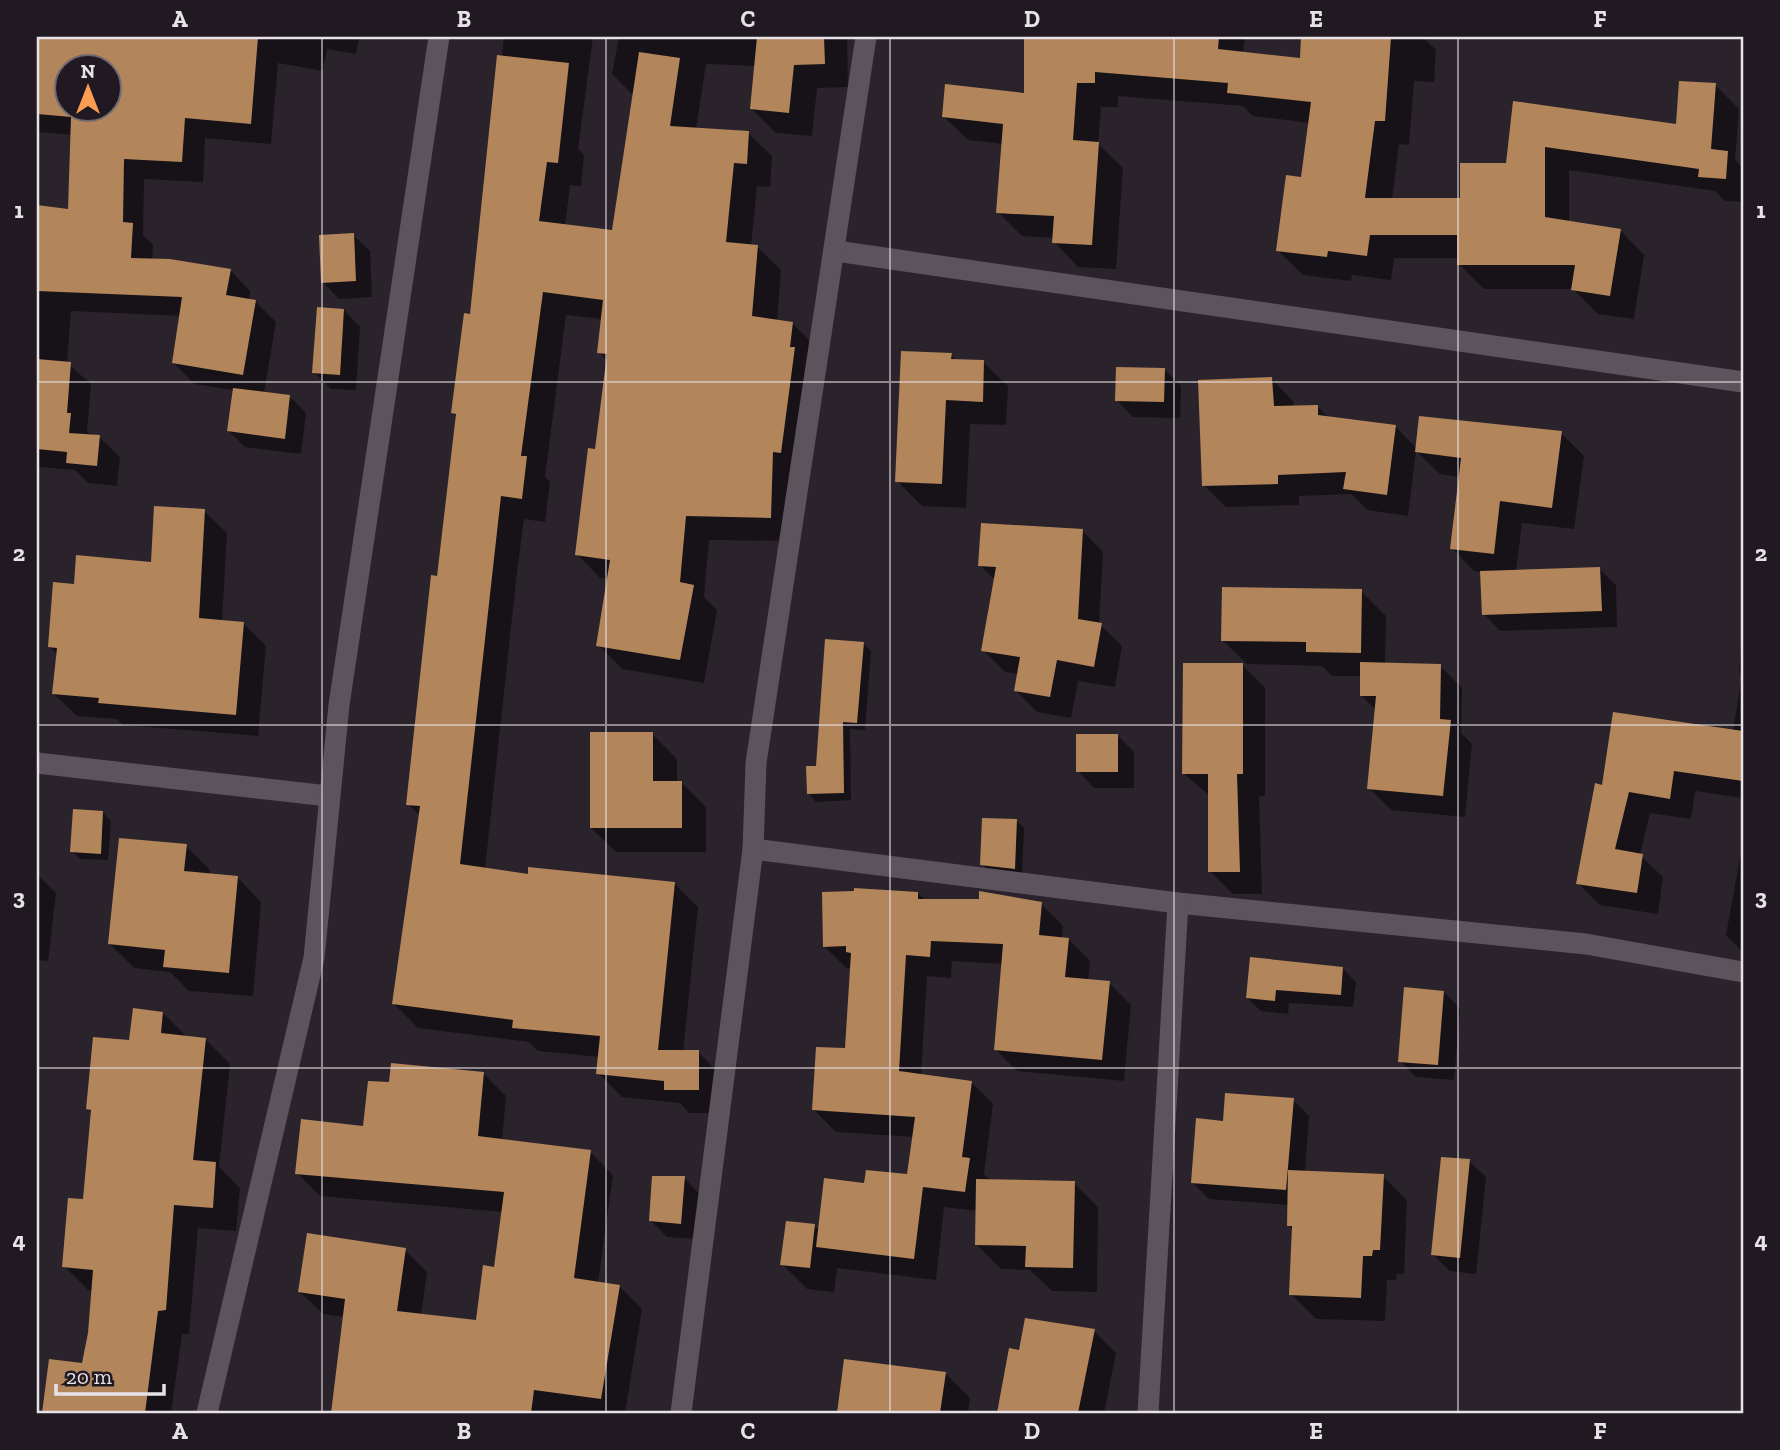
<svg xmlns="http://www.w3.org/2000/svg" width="1780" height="1450" viewBox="0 0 1780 1450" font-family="'Zilla Slab',serif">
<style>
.shadow{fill:#0007;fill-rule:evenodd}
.building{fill:#b3855b;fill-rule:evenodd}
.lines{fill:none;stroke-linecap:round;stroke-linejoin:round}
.street{stroke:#5c535c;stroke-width:21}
.grid{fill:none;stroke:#e7e2e7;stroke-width:2;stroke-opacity:0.55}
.neatline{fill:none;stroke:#e7e2e7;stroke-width:2.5}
.grid-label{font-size:23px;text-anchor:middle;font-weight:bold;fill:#e7e2e7}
</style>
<rect width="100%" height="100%" fill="#2a232b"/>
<g class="shadow">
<path d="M 37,37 L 359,37 L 356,54 L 327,49 L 323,71 L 278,63 L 271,144 L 205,138 L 203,182 L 144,179 L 143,235 L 153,245 L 152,261 L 230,270 L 250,291 L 249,300 L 255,301 L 276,322 L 264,393 L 290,397 L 306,413 L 301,454 L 245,447 L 229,431 L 234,390 L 194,384 L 174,363 L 181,316 L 71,311 L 67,363 L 91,384 L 87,432 L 99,437 L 120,457 L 117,486 L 88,483 L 75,470 L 37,467 L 37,207 L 70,211 L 72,135 L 37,132 ZM 66,66 L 108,66 L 108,108 L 66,108 Z"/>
<path d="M 504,37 L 593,37 L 578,149 L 584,155 L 581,186 L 570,185 L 565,226 L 614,232 L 635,97 L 612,74 L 619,37 L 847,37 L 848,87 L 817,88 L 812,136 L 776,133 L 752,109 L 756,66 L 706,64 L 696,129 L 748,133 L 772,156 L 770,187 L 757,186 L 751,246 L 757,246 L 781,270 L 777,321 L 792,323 L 816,347 L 794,541 L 709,540 L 704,597 L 717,610 L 704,683 L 622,669 L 598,645 L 608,579 L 600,578 L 577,554 L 596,451 L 607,361 L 599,352 L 602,319 L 566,315 L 545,477 L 550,482 L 545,522 L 524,519 L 517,572 L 485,869 L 529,875 L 674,883 L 698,907 L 683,1052 L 698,1052 L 722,1076 L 722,1113 L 689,1113 L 680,1103 L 622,1097 L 598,1073 L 600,1057 L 538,1051 L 529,1042 L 418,1028 L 394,1004 L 420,816 L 408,804 L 457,417 L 453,413 L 471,316 Z"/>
<path d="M 1082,37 L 1245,37 L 1243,53 L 1301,60 L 1303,37 L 1423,37 L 1436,50 L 1434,82 L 1414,81 L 1409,145 L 1399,144 L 1392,199 L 1462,199 L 1508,165 L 1514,103 L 1677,126 L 1715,85 L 1739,109 L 1735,160 L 1743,168 L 1743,202 L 1725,201 L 1715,191 L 1569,170 L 1569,222 L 1620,230 L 1644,255 L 1634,319 L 1598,314 L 1573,289 L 1484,289 L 1459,264 L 1459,258 L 1394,258 L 1391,280 L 1352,275 L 1351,281 L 1303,275 L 1278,251 L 1303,179 L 1310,123 L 1253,116 L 1243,106 L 1118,96 L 1118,107 L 1101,107 L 1098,144 L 1123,168 L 1116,269 L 1078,267 L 1054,242 L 1054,238 L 1022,236 L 998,212 L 1003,144 L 968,140 L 943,116 L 1025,95 L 1080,53 Z"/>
<path d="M 353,235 L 370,251 L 372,297 L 339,299 L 323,282 Z"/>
<path d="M 344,310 L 360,327 L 356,390 L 331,389 L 314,372 Z"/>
<path d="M 951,355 L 957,361 L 983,362 L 1008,386 L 1006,425 L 970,424 L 966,508 L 922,506 L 897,481 Z"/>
<path d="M 1165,370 L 1181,386 L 1180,418 L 1133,417 L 1117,400 Z"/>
<path d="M 1272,379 L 1293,401 L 1294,407 L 1317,406 L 1329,418 L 1395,426 L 1417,449 L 1561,433 L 1584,456 L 1574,529 L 1522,523 L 1516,572 L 1599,569 L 1616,585 L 1617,627 L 1500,631 L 1484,614 L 1482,572 L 1474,571 L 1452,548 L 1460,477 L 1440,474 L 1416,451 L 1408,516 L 1367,510 L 1351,494 L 1299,496 L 1299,505 L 1226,507 L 1204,485 Z"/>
<path d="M 204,511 L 227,533 L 222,621 L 243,623 L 266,646 L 258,736 L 123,725 L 117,719 L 77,716 L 54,694 L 58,655 L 50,647 L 75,586 L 152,564 Z"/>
<path d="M 1082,530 L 1103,552 L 1099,624 L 1122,646 L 1115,687 L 1078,681 L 1071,718 L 1037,712 L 1016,691 L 1019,674 L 1005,672 L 983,650 L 995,580 L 980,565 Z"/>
<path d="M 1361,591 L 1386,616 L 1385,664 L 1440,666 L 1462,688 L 1461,733 L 1472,744 L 1465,817 L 1391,810 L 1369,788 L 1376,710 L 1361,695 L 1362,676 L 1332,676 L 1322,666 L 1247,664 L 1222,640 Z"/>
<path d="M 1742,634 L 1743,634 L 1743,798 L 1695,791 L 1691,819 L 1650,813 L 1640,855 L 1663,877 L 1658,914 L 1600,905 L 1578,883 L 1604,787 L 1733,731 L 1742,675 L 1739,672 Z"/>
<path d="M 863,643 L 871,651 L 865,730 L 850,729 L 851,800 L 816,802 L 809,794 Z"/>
<path d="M 1242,665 L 1265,688 L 1265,796 L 1259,796 L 1262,894 L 1233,894 L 1210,871 L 1210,796 L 1184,774 Z"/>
<path d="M 652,734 L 677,759 L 677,783 L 682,783 L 706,807 L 706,852 L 616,852 L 591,828 Z"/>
<path d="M 1117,735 L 1134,752 L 1134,788 L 1094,788 L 1078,771 Z"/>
<path d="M 103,813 L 111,821 L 108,860 L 80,859 L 72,851 Z"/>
<path d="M 1016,821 L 1024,828 L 1022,876 L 990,872 L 982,864 Z"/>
<path d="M 1743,841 L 1743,952 L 1726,935 Z"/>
<path d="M 186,846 L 210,870 L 210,875 L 237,877 L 261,902 L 253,996 L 189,991 L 170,972 L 134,968 L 109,943 Z"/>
<path d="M 37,874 L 56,893 L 48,961 L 37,960 Z"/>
<path d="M 918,893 L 926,901 L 1041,904 L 1063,926 L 1062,939 L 1068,939 L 1090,961 L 1088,981 L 1109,983 L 1131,1005 L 1124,1081 L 1017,1071 L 996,1050 L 1003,964 L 952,961 L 951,978 L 927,976 L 921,1076 L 971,1082 L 993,1104 L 984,1174 L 991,1181 L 1074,1183 L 1098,1207 L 1097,1292 L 1052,1291 L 1030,1270 L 1001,1269 L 977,1245 L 977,1211 L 944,1207 L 936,1280 L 837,1268 L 834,1292 L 807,1289 L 782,1264 L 815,1226 L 819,1230 L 865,1185 L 909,1176 L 914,1137 L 836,1132 L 814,1110 L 847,1050 L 852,968 L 846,968 L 824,946 Z"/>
<path d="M 1342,968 L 1356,982 L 1353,1007 L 1289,1003 L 1288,1014 L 1261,1011 L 1247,998 Z"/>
<path d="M 1444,992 L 1460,1009 L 1454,1080 L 1416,1077 L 1400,1061 Z"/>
<path d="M 163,1013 L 187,1037 L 205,1039 L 230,1064 L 219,1167 L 240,1188 L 236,1231 L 198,1228 L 189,1334 L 182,1334 L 171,1413 L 44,1413 L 51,1360 L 84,1365 L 90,1333 L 94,1291 L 88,1290 L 64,1266 L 84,1201 L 92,1113 L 88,1109 L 131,1042 Z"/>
<path d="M 483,1073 L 506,1096 L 502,1141 L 590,1152 L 613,1175 L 598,1283 L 619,1286 L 642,1309 L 625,1413 L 333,1413 L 345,1317 L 323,1314 L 300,1292 L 405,1250 L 427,1272 L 421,1315 L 477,1322 L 496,1269 L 503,1212 L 320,1196 L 297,1173 L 365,1127 L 391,1084 Z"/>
<path d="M 1293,1100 L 1309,1116 L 1305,1173 L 1383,1176 L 1407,1200 L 1404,1274 L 1397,1274 L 1396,1280 L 1387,1280 L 1385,1321 L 1316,1319 L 1291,1294 L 1294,1231 L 1288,1225 L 1289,1205 L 1209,1199 L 1193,1183 L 1225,1123 Z"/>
<path d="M 1469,1161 L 1486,1177 L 1476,1274 L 1450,1271 L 1433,1255 Z"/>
<path d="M 684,1178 L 700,1194 L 697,1239 L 667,1237 L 651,1221 Z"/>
<path d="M 1094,1331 L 1116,1353 L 1104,1413 L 999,1413 L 1010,1350 L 1021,1352 Z"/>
<path d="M 846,1360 L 945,1373 L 970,1398 L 968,1413 L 839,1413 Z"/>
</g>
<g class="building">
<path d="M 37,37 L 258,37 L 251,124 L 185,118 L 182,162 L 124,159 L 123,222 L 133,223 L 131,258 L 170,259 L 231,269 L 226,295 L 256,300 L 243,375 L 172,363 L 182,297 L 37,291 L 37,205 L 68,209 L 71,117 L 37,114 ZM 66,66 L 108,66 L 108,108 L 66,108 Z"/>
<path d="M 757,37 L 824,37 L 825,64 L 794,65 L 789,113 L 750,109 Z"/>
<path d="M 1024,37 L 1219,37 L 1218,49 L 1300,58 L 1301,37 L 1391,37 L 1385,121 L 1375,121 L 1365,198 L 1460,198 L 1460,163 L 1506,163 L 1513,101 L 1676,124 L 1679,81 L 1716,83 L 1711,149 L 1728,151 L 1726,179 L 1698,177 L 1699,169 L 1545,147 L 1545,217 L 1621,229 L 1610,296 L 1571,290 L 1575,265 L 1457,265 L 1457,235 L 1370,235 L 1367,256 L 1328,251 L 1327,257 L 1276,251 L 1286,175 L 1301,177 L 1311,102 L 1227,93 L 1228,83 L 1095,72 L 1095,83 L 1077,83 L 1073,140 L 1099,142 L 1092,245 L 1052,243 L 1054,216 L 996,213 L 1003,124 L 942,117 L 945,84 L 1024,93 Z"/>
<path d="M 639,52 L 680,58 L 670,126 L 749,131 L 747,164 L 734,163 L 726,242 L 758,245 L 752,316 L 793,322 L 790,347 L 795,347 L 781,453 L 773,452 L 771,518 L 686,516 L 680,582 L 694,585 L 680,660 L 596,646 L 610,560 L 575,555 L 588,448 L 595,449 L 607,354 L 597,353 L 603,300 L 543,292 L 521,456 L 527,456 L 522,499 L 501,496 L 460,864 L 528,874 L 528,867 L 675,882 L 658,1050 L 699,1050 L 699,1090 L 664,1090 L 664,1081 L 596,1074 L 600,1036 L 512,1028 L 513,1020 L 392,1004 L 420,806 L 406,805 L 431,575 L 437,576 L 456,414 L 451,413 L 464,313 L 470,314 L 497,55 L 569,63 L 558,163 L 547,162 L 539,221 L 612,230 Z"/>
<path d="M 354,233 L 356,281 L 321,283 L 319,235 Z"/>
<path d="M 317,307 L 344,309 L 340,375 L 312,373 Z"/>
<path d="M 901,351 L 952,353 L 951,359 L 984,360 L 983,402 L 946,400 L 942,484 L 895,482 Z"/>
<path d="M 37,359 L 71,362 L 67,413 L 71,413 L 69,433 L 100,435 L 97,466 L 66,463 L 67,452 L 37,449 Z"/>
<path d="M 1116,367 L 1165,368 L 1164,402 L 1115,401 Z"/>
<path d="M 1272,377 L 1274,406 L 1318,405 L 1318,415 L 1396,425 L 1387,495 L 1343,489 L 1346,472 L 1278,475 L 1278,484 L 1202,486 L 1198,380 Z"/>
<path d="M 233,388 L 290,395 L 285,439 L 227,431 Z"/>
<path d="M 1419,416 L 1562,431 L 1552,508 L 1500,501 L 1494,554 L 1450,549 L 1461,458 L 1415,452 Z"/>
<path d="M 154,506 L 205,509 L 199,618 L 244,622 L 236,715 L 98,703 L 99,698 L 52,694 L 57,648 L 48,647 L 53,582 L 74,584 L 76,555 L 151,562 Z"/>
<path d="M 981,523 L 1083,529 L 1078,619 L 1102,623 L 1094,667 L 1057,660 L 1050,697 L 1014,691 L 1020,657 L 981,651 L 996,567 L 978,566 Z"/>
<path d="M 1600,567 L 1602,611 L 1482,615 L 1480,571 Z"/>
<path d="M 1222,587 L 1362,589 L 1361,653 L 1306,652 L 1306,642 L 1221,641 Z"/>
<path d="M 825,639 L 864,642 L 857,723 L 843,722 L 844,793 L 807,794 L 806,766 L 816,766 Z"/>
<path d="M 1360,662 L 1441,664 L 1440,719 L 1451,720 L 1443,796 L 1367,789 L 1376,696 L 1360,696 Z"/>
<path d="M 1183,663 L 1243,663 L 1243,774 L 1237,774 L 1240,872 L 1208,872 L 1208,774 L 1182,774 Z"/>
<path d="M 1613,712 L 1743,731 L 1743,781 L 1674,771 L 1670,799 L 1629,792 L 1615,849 L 1643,854 L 1637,893 L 1576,884 L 1595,783 L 1602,785 Z"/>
<path d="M 590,732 L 653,732 L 653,781 L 682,781 L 682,828 L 590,828 Z"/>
<rect x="1076" y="734" width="42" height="38"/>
<path d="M 73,809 L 103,811 L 101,854 L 70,852 Z"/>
<path d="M 982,818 L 1017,819 L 1015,869 L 980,865 Z"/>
<path d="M 119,838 L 187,844 L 184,871 L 238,876 L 229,973 L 163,967 L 165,950 L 108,944 Z"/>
<path d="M 854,888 L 918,892 L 918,899 L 979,899 L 979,891 L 1042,902 L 1039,935 L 1069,938 L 1065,977 L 1110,981 L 1102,1060 L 994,1050 L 1003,944 L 931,941 L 930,957 L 906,955 L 899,1071 L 972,1081 L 962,1157 L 970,1158 L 965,1192 L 923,1187 L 914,1259 L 816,1247 L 824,1178 L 864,1183 L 866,1170 L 907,1174 L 915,1117 L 812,1110 L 816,1047 L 845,1048 L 851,953 L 846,952 L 846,946 L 823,947 L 822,892 L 854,891 Z"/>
<path d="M 1250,957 L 1343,967 L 1341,995 L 1276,990 L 1275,1001 L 1246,998 Z"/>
<path d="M 1404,987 L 1444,991 L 1438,1065 L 1398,1062 Z"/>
<path d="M 133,1008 L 163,1012 L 161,1033 L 206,1038 L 193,1160 L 216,1162 L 213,1208 L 174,1205 L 166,1310 L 158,1311 L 145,1413 L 42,1413 L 49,1359 L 82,1363 L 88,1333 L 93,1270 L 62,1267 L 68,1198 L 83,1199 L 91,1110 L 86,1109 L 93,1037 L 129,1040 Z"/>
<path d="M 391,1063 L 484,1072 L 478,1136 L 591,1150 L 574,1278 L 620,1285 L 601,1399 L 534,1390 L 531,1413 L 331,1413 L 345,1299 L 298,1292 L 307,1233 L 406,1248 L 397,1311 L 476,1320 L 483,1265 L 494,1267 L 504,1192 L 295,1174 L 301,1119 L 363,1126 L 368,1081 L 389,1082 Z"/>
<path d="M 1225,1093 L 1294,1098 L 1286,1190 L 1191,1183 L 1196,1118 L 1223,1121 Z"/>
<path d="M 1441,1157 L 1470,1159 L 1460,1258 L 1431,1255 Z"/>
<path d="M 1288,1170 L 1384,1174 L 1380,1250 L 1373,1250 L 1372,1256 L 1363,1256 L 1361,1298 L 1289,1295 L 1292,1226 L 1287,1226 Z"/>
<path d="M 652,1176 L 685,1176 L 681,1224 L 649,1221 Z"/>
<path d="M 976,1179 L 1075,1181 L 1073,1268 L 1025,1267 L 1026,1246 L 975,1245 Z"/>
<path d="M 786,1221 L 815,1224 L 810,1268 L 780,1265 Z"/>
<path d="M 1025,1318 L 1095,1329 L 1078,1413 L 997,1413 L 1009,1348 L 1019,1350 Z"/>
<path d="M 844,1359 L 946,1372 L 940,1413 L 837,1413 Z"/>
</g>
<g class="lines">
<g class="street">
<path d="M 836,251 L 1743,382"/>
<path d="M 37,763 L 328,796"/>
<path d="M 753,849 L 1178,903 L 1586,944 L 1743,972"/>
<path d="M 207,1413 L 314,958 L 339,705 L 439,37"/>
<path d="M 681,1413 L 753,849 L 756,763 L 866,37"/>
<path d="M 1148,1413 L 1178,903"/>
</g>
</g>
<path class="grid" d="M 322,37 L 322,1413M 606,37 L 606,1413M 890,37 L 890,1413M 1174,37 L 1174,1413M 1458,37 L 1458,1413M 37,382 L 1743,382M 37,725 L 1743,725M 37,1068 L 1743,1068"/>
<rect width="1780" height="1450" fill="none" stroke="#201921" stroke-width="77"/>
<g transform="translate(88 88)"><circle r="33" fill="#201921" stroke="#706970" stroke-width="2"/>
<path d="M0-5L12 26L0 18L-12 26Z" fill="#fc9d53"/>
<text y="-10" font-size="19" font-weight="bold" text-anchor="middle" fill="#e7e2e7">N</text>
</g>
<path d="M56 1384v10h108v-10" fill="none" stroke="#e7e2e7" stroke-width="3.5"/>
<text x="66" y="1384" font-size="21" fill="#e7e2e7" stroke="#201921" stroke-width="5" paint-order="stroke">20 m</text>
<rect x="38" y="38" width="1704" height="1374" class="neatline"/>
<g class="grid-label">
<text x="180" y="27">A</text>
<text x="464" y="27">B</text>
<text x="748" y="27">C</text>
<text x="1032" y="27">D</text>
<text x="1316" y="27">E</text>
<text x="1600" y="27">F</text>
<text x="19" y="218">1</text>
<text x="1761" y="218">1</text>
<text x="19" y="561">2</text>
<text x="1761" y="561">2</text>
<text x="19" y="905">3</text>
<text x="1761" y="905">3</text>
<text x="19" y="1248">4</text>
<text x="1761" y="1248">4</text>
<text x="180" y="1439">A</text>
<text x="464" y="1439">B</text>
<text x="748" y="1439">C</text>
<text x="1032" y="1439">D</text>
<text x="1316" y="1439">E</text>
<text x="1600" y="1439">F</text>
</g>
</svg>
